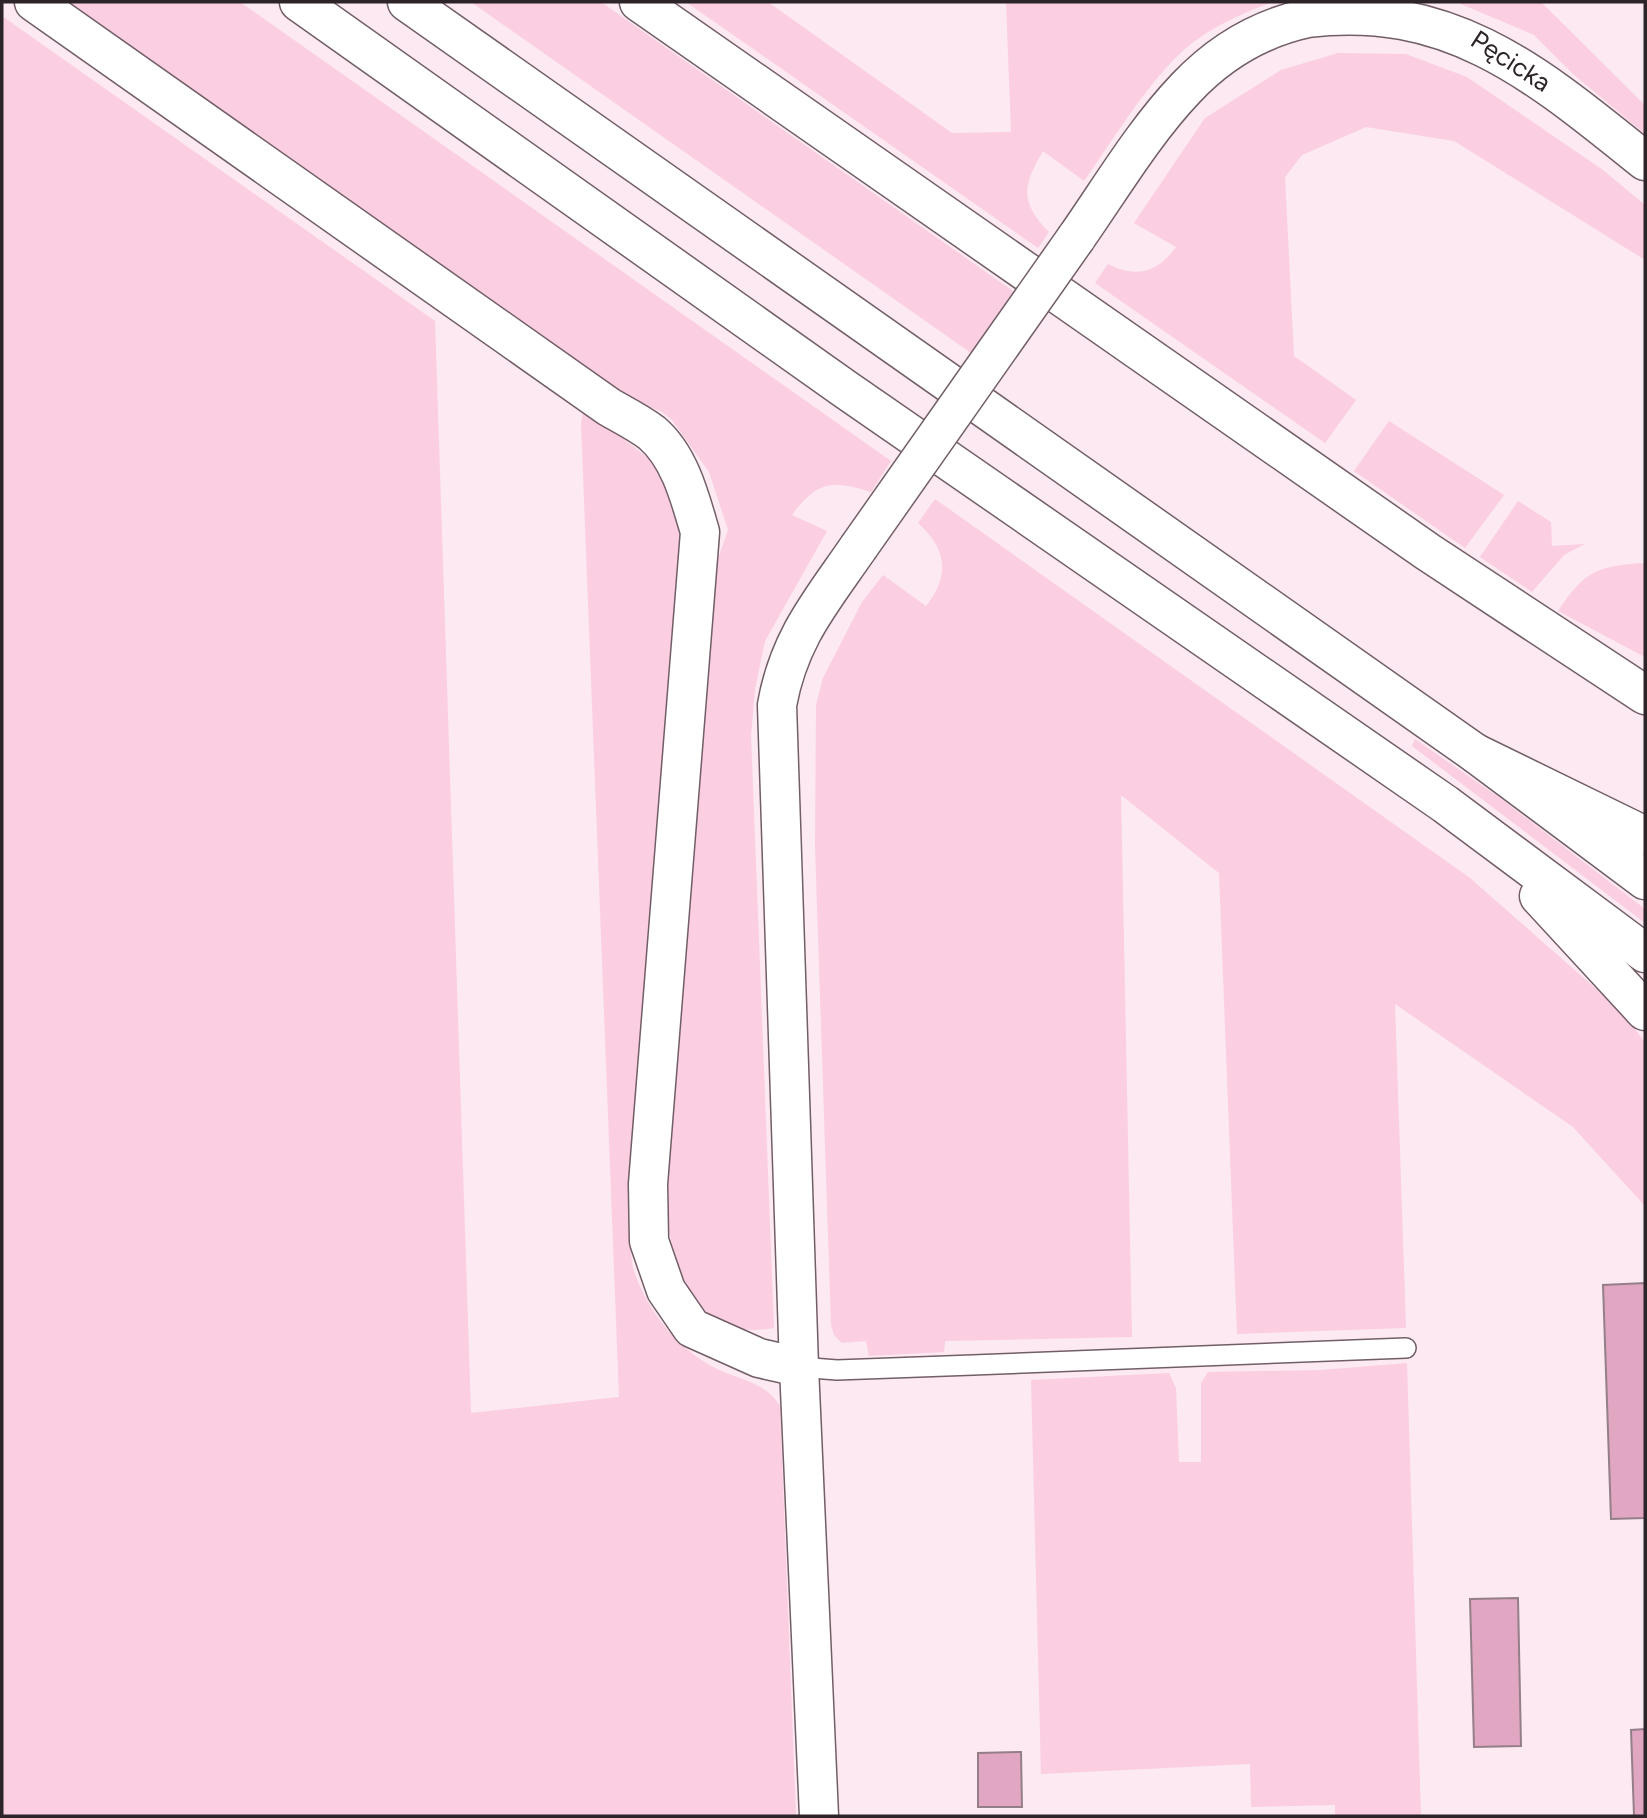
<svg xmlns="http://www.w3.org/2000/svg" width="1647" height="1818" viewBox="0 0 1647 1818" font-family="Figtree,sans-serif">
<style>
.green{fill:#fbcee2}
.building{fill:#e1a7c2;stroke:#947f88;stroke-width:2}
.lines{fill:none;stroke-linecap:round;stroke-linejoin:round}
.lane-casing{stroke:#725e67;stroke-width:22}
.street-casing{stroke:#725e67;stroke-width:41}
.secondary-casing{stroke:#725e67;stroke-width:41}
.primary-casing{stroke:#725e67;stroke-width:41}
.highway-casing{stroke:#725e67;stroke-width:41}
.lane{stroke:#fff;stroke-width:19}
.street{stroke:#fff;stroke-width:38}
.secondary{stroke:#fff;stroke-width:38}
.primary{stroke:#fff;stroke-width:38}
.highway{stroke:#fff;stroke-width:38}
.secondary-bridge-casing{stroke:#725e67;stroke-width:41;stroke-linecap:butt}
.secondary-bridge{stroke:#fff;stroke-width:38}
.labels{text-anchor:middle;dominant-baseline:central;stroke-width:7;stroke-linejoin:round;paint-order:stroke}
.street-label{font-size:26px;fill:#2c2428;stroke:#fff}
</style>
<rect width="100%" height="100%" fill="#fce9f1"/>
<g class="green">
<path d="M 54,2 L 240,2 L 891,461 L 871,492 C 832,480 817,481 792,515 L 827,531 L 765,641 L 755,689 L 751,735 L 774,1328 C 682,1344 671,1257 664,1189 L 715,567 L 728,530 L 709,472 L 672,420 L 661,411 L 636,403 Z"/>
<path d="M 471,2 L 601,2 L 1013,291 L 971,353 Z"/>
<path d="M 686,2 L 768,2 L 952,133 L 1011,132 L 1006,2 L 1272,2 C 1247,12 1222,22 1199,38 C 1157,66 1114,139 1084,181 L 1043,151 C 1023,185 1019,202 1049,232 L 1038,248 Z"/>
<path d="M 1456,2 L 1541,2 L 1645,105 L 1645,134 L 1573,74 L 1534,35 Z"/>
<path d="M 2,16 L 435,321 L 471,1413 L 619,1397 L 581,423 L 584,408 L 653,462 L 668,488 L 683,542 L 629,1228 C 631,1242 630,1258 634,1271 C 647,1310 676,1346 711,1366 C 736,1380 764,1380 780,1406 L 796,1816 L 2,1816 Z"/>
<path d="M 1338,53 L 1406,54 L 1467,77 L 1603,170 L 1645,205 L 1645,260 L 1454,141 L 1366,127 L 1302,155 L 1285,177 L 1294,356 L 1356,400 L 1325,443 L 1095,283 L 1108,264 C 1137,279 1158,272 1176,247 L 1134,223 L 1205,118 L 1281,70 Z"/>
<path d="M 1389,421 L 1504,495 L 1465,548 L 1354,471 Z"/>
<path d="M 935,499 L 1470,878 L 1618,1008 L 1645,1042 L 1645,1206 L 1573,1127 L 1395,1004 L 1406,1328 L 1237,1334 L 1219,873 L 1121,795 L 1132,1337 L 945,1341 L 944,1352 L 869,1356 L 866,1341 L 842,1343 L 834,1335 L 831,1325 L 815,846 L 816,705 L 823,678 L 862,602 L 883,575 L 926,606 C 951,575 946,548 918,523 Z"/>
<path d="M 1518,501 L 1551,522 L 1552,546 L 1585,544 L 1564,555 L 1532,592 L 1480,557 Z"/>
<path d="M 1645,563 L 1645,657 L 1558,611 C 1585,570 1598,566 1645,563 Z"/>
<path d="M 1415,739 L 1500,798 L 1645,909 L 1645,923 L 1412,746 Z"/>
<path d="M 1407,1363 L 1421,1816 L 1335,1816 L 1335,1805 L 1251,1807 L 1250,1764 L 1041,1774 L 1031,1380 L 1169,1373 L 1176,1388 L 1179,1462 L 1201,1462 L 1201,1383 L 1208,1372 L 1321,1370 Z"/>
</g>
<g class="building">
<path d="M 1645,1283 L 1645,1518 L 1611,1519 L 1603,1285 Z"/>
<path d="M 1518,1598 L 1521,1746 L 1474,1747 L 1470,1599 Z"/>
<path d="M 1645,1729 L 1645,1816 L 1634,1816 L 1631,1730 Z"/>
<path d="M 1021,1752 L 1022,1807 L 978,1807 L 978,1753 Z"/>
</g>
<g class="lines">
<g class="lane-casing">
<path id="lane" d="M 799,1367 L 837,1370 L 973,1365 L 1406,1348"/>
</g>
<g class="street-casing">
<path id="street" d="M 34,2 L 609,407 C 623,415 639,423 652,433 C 680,457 690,498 700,532 L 648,1184 L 649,1241 L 666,1290 L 692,1328 L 759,1358 L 799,1367"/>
</g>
<g class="secondary-casing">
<g id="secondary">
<path d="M 639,2 L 1428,552 L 1645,695"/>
<path d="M 1076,238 C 1111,188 1144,132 1186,88 C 1219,53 1261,28 1308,18 C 1453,0 1541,78 1645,161"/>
<path d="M 819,1816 L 799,1367 L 777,705 C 789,638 821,602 858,548"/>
</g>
</g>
<g class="primary-casing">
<g id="primary">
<path d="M 299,2 L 845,389 L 1445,804 L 1645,953"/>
<path d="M 407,2 L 1475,753 L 1645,880"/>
<path d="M 1539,896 L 1645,1011"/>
</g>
</g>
<g class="highway-casing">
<path id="highway" d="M 1475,753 L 1645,836"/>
</g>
<use href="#lane" class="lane"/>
<use href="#street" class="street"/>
<use href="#secondary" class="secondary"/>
<use href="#primary" class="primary"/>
<use href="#highway" class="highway"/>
<g class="secondary-bridge-casing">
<path id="secondary-bridge" d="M 858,548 L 1076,238"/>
</g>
<use href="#secondary-bridge" class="secondary-bridge"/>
</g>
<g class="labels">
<g class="street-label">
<text transform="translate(1511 61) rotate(33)">Pęcicka</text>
</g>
</g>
<rect width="1647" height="1818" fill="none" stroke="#2c2428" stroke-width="7"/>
</svg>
